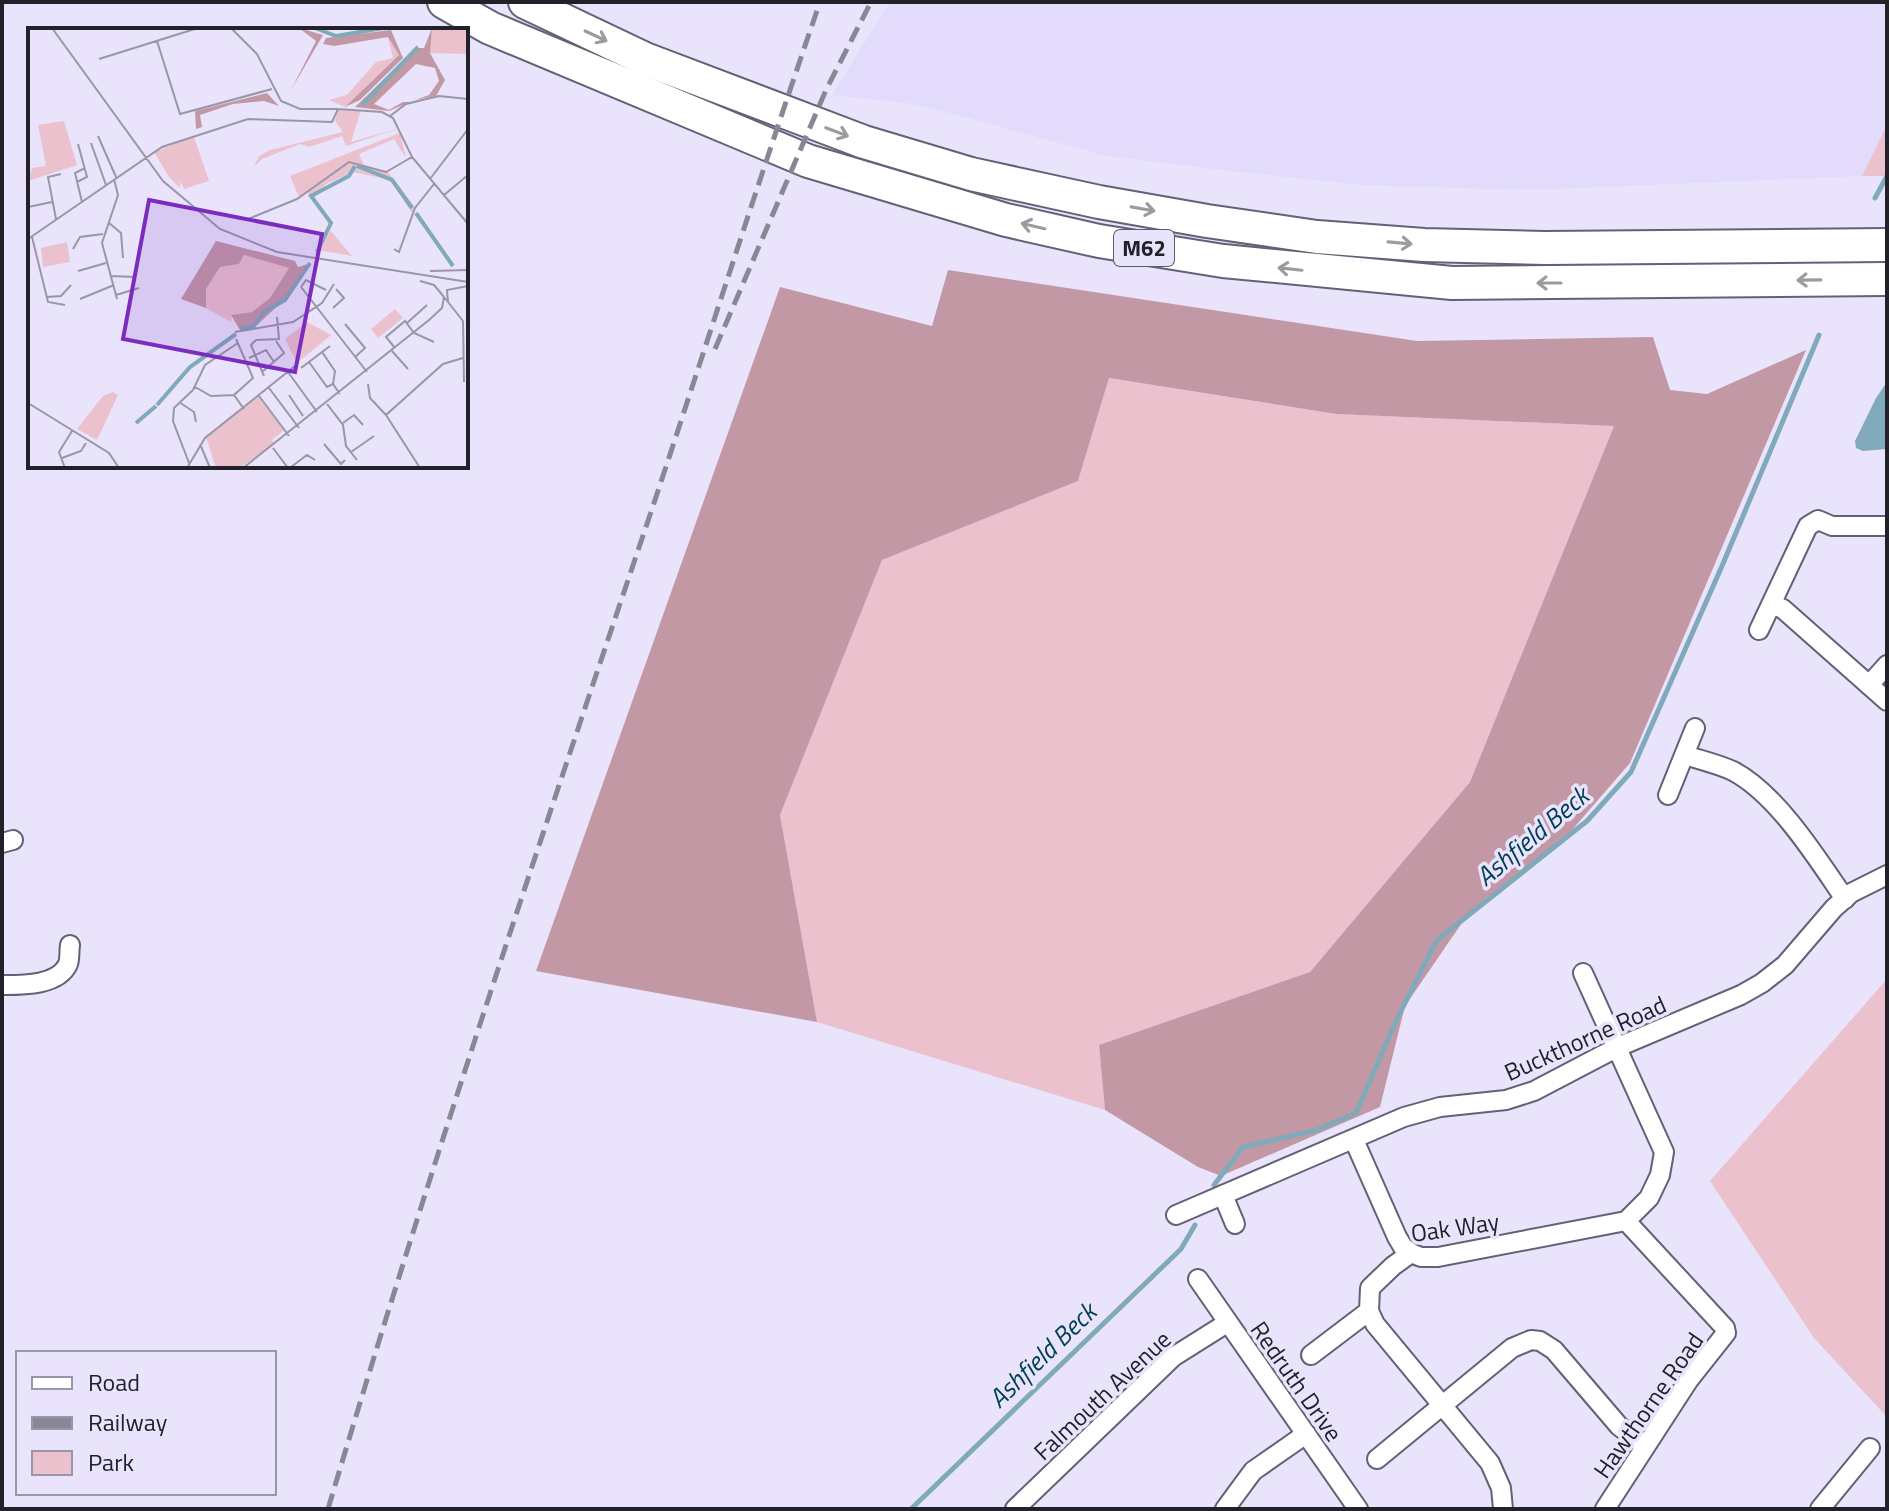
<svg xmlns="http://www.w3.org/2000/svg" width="1889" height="1511" viewBox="0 0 1889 1511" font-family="'Titillium Web',sans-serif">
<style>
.built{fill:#e2dbfb}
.green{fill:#eac1cc}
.forest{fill:#c298a4}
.water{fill:#80a9bc}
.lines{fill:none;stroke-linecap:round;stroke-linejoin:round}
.stream{stroke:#80a9bc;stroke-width:5}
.street-casing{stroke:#646075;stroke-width:22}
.highway-casing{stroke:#646075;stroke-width:36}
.street{stroke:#fff;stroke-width:18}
.highway{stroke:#fff;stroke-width:32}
.rail{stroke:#898696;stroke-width:5;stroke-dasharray:16 8;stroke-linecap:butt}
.oneway{stroke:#9c9b9f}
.labels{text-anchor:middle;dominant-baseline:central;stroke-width:7;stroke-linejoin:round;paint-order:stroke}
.shield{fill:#e9e4fc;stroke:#5e5b68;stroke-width:2}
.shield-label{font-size:22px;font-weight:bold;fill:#222029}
.street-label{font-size:24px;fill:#222029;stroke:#e9e4fc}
.water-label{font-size:26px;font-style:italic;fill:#013e53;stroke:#e9e4fc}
.inset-river{fill:none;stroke:#80a9bc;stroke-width:4}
.inset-road{fill:none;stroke:#9996a8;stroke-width:2}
.view{fill:#7b2cbf;fill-opacity:0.15;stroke:#7b2cbf;stroke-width:4}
.inset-edge{fill:none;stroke:#222029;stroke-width:4}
</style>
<rect width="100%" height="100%" fill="#e9e4fc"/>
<path class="built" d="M 890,2 L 1887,2 L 1887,125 L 1862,176 L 1530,190 L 1361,185 L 1222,170 L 1106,156 L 931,108 L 906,103 L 832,95 Z"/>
<g class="green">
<path d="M 1887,125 L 1887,176 L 1862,176 Z"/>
<path d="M 1109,378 L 1336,414 L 1614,426 L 1470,782 L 1310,972 L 1099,1045 L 1105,1110 L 817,1022 L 780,815 L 882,560 L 1078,481 Z"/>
<path d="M 1887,979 L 1887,1415 L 1886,1416 L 1814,1338 L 1710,1181 Z"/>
</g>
<path class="forest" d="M 948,270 L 1417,341 L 1653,337 L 1670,390 L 1707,394 L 1806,350 L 1630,763 L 1559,845 L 1466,917 L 1405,1006 L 1380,1107 L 1221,1176 L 1198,1167 L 1105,1110 L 1099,1045 L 1310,972 L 1470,782 L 1614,426 L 1336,414 L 1109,378 L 1078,481 L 882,560 L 780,815 L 817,1022 L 536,971 L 780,287 L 932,326 Z"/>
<path class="water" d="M 1887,382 L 1887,449 L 1863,451 L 1856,448 L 1855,441 L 1876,398 Z"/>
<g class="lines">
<g class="stream">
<path d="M 1875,198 L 1887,176"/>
<path d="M 1214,1185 L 1243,1147 L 1317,1130 L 1356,1113 L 1396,1021 L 1436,941 L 1587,821 L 1631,772 L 1722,566 L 1819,335"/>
<path d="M 911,1509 L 1181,1249 L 1195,1225"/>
</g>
<g class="street-casing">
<g id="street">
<path d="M 1772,604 L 1783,609 L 1887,701"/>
<path d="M 1759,630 L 1808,526 L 1818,520 L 1832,526 L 1887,526"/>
<path d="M 1869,685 L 1887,665"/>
<path d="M 1685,755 C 1700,760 1718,764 1733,771 C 1777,794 1817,858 1845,899"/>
<path d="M 1668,795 L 1695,728"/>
<path d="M 2,843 L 13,840"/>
<path d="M 2,985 C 21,985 58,986 68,964 C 70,959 69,950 70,945"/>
<path d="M 1354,1140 L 1397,1237 L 1403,1247 L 1411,1253 L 1421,1257 L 1438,1257 L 1626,1221 L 1649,1198 L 1660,1175 L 1664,1152 L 1583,973"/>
<path d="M 1223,1195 L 1235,1224"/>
<path d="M 1176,1215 L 1404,1117 L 1440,1107 L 1506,1100 L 1534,1091 L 1618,1047 L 1741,995 L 1762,983 L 1785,965 L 1834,908 L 1851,893 L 1887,875"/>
<path d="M 1411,1253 L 1393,1266 L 1370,1288 L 1369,1311 L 1375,1324 L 1490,1463 L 1501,1488 L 1503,1509"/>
<path d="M 1198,1279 L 1358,1509"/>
<path d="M 1311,1355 L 1369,1311"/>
<path d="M 1377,1459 L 1512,1348 L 1531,1340 L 1540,1341 L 1554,1350 L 1619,1426 L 1644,1445"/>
<path d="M 1015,1509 L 1173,1357 L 1227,1323"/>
<path d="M 1225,1509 L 1253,1471 L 1306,1434"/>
<path d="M 1605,1509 L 1688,1381 L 1726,1333 L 1725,1328 L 1626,1221"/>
<path d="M 1820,1509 L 1870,1448"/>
</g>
</g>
<g class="highway-casing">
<g id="highway">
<path d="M 444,2 L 490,28 L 808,161 L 1006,220 L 1099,241 L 1223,261 L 1452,283 L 1887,279"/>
<path d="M 525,2 L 645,59 L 864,142 L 971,174 L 1099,202 L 1207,221 L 1317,237 L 1424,245 L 1545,248 L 1887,245"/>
</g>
</g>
<use href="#street" class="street"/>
<use href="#highway" class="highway"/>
<g class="rail">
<path d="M 715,349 L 826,90 L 871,2"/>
<path d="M 328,1509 C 428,1173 540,841 652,509 C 708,340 762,170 820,2"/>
</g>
</g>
<defs><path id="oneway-shaft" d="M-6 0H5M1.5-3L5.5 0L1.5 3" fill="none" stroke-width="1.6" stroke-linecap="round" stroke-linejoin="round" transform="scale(2)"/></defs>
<g class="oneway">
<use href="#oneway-shaft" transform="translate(596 36) rotate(25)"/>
<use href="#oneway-shaft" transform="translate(837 132) rotate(21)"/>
<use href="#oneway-shaft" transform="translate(1143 209) rotate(10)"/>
<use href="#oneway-shaft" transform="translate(1033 226) rotate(-167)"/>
<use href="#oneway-shaft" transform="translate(1400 243) rotate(5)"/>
<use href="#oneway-shaft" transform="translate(1290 269) rotate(-174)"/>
<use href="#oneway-shaft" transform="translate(1809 280) rotate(179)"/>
<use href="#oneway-shaft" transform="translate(1549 283) rotate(180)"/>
</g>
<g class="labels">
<rect class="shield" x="1114" y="230" width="60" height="36" rx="6"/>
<g class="shield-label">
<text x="1144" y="248">M62</text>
</g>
<g class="street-label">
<text transform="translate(1585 1038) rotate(-24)">Buckthorne Road</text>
<text transform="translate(1455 1227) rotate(-8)">Oak Way</text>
<text transform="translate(1297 1381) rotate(55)">Redruth Drive</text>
<text transform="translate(1102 1395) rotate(-43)">Falmouth Avenue</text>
<text transform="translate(1648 1405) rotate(-55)">Hawthorne Road</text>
</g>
<g class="water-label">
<text transform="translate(1532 836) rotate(-40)">Ashfield Beck</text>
<text transform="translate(1042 1355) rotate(-44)">Ashfield Beck</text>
</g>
</g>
<g transform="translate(28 28)">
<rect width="440" height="440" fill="#e9e4fc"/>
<path d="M 404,0 L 440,0 L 440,26 L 401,25 ZM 360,9 L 371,27 L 317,79 L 301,72 L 319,67 L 348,34 L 365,30 ZM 310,81 L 333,82 L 323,114 L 372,100 L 318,118 L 314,108 L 281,119 L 272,116 L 234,131 L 226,139 L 231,128 L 242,122 L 315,104 L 307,93 ZM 36,93 L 49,137 L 0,153 L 4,140 L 18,138 L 10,97 ZM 372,105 L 378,130 L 366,111 L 331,126 L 337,139 L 360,144 L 387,179 L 384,185 L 363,152 L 325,144 L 298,156 L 285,171 L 279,164 L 271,169 L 262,148 ZM 166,109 L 181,153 L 156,161 L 152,153 L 152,160 L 170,178 L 141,149 L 126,124 ZM 303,202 L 303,203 L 324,228 L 289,222 ZM 39,214 L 42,234 L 15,239 L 13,220 ZM 216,227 L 261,240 L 242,270 L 224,284 L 204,287 L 203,294 L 178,280 L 178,261 L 192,239 L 211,236 ZM 367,281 L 375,290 L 350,310 L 343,301 ZM 279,294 L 303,307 L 269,335 L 257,311 ZM 85,364 L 90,367 L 69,412 L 49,401 L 75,368 ZM 230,369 L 256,402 L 244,412 L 247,416 L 211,440 L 188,440 L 178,409 Z" fill="#eac1cc"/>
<path d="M 271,0 L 295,7 L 263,62 L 288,13 ZM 404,0 L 402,25 L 417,52 L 408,68 L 387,72 L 401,67 L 411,53 L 407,40 L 388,36 L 346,76 L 361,82 L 375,74 L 382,74 L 361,83 L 327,79 L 388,20 L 396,20 ZM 363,2 L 375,30 L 332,72 L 317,79 L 371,27 L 360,9 L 306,18 L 295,16 L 298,10 ZM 239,65 L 251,78 L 236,73 L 205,76 L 172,87 L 174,99 L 168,101 L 167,83 ZM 188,213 L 267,233 L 270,239 L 280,236 L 257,271 L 228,298 L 212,302 L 203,287 L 224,284 L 242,270 L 261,240 L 216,227 L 211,236 L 192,239 L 178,261 L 178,280 L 153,271 Z" fill="#c298a4"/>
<path class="inset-river" d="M 287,0 L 308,8 L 355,0M 334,77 L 390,19M 329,138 L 364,152 L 384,180M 388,185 L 425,238M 289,224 L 303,195 L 283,168 L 321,148 L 327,138M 212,301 L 226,298 L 236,284 L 257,272 L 282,235M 129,377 L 162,339 L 208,306M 108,395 L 128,378"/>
<path class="inset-road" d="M 24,0 L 135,153 L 192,201 L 249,224 L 440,254M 203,0 L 229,26 L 253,73 L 272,81 L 310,81M 129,13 L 152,86 L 244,61M 71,31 L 170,0M 362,88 L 378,76 L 411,68 L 440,71M 70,108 L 88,149M 63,115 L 78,157M 86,151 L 90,167 L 74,215 L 89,271M 402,151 L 440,101M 49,154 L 59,149 L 50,116M 416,167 L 440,147M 54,174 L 47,145 L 57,140M 0,179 L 24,174M 28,191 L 20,149 L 33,146M 220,191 L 269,171 L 321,134 L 358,144 L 384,129M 81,195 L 93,205 L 95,230M 4,209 L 20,274 L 37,277M 0,211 L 134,119 L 220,91 L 304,94 L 310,81 L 354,84 L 365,90 L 384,129 L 440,196M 45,221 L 52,209 L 75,206M 366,221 L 371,224 L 387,180 L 406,156M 50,243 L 78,235M 402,243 L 440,242M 83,248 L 108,249M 392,253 L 406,257 L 416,269M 273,259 L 339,344M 273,259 L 278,252 L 298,262M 88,267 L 111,260M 19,269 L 33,268 L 43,257M 416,269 L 435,293 L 436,354M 52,271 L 86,257M 420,274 L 419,262 L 440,258M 305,280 L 316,270 L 308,261M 379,295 L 399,277M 317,296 L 337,320 L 327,329M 207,304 L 265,294 L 294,275 L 306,256M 228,312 L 251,311 L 249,289M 228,312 L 223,317 L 236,348M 367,320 L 358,309 L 377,293 L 386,305 L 406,314M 364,323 L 380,341M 294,324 L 307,343 L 305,356 L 312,366M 221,330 L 238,322 L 246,334M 281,334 L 299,359 L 305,356M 273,340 L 302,318M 234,344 L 256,325 L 248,313M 260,344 L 289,384M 340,356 L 342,370 L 358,387M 167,359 L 183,368 L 206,367 L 216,381M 241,360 L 271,400M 206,367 L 225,350 L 208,311M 261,367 L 275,388M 231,368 L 261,408M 151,374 L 166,384 L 168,394M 0,375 L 81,425 L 91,440M 299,376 L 315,397 L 318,418 L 329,432M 315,395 L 326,387 L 335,397M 172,416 L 182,440M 296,416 L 313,436 L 317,432M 245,420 L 260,440M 323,424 L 346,408M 34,430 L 53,423 L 58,415M 161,435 L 145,393 L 146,380 L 165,362 L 177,337 L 210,315M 263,439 L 279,427 L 287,432M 37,440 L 31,424 L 44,403M 159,440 L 177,410 L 267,338M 215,440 L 401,292 L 414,280 L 416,269M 392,440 L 358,387 L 415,336 L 435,330"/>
<path class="view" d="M 121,172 L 294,206 L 267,344 L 95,311 Z"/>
<rect width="440" height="440" class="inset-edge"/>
</g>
<rect width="1889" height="1511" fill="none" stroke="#222029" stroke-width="8"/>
<rect x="16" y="1351" width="260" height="144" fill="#e9e4fc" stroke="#9996a8" stroke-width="2"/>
<rect x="32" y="1377" width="40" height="12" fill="#ffffff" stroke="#9996a8" stroke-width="2"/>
<text x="88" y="1391" font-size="24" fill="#222029">Road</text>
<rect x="32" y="1417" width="40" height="12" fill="#898696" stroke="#9996a8" stroke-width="2"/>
<text x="88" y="1431" font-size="24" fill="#222029">Railway</text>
<rect x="32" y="1451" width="40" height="24" fill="#eac1cc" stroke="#9996a8" stroke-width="2"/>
<text x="88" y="1471" font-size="24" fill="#222029">Park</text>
</svg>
